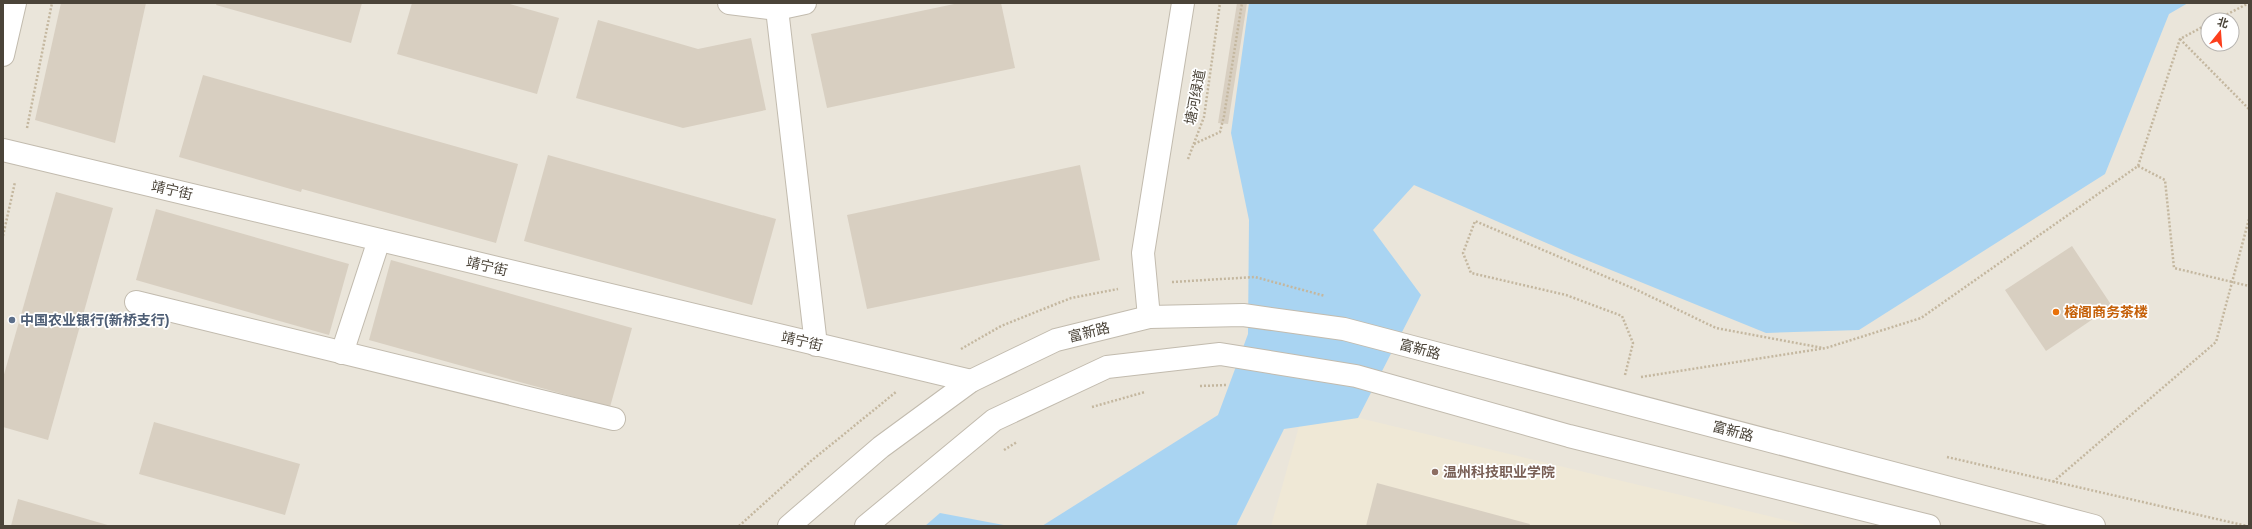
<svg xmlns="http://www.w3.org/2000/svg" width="2252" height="529" viewBox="0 0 2252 529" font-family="Helvetica,'Noto Sans SC',sans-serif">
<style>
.residential{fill:#eae5da;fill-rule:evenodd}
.education{fill:#efe8d6}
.water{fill:#a9d4f2}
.building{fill:#d8cfc1}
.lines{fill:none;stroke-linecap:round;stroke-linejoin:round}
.minor-casing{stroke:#c2bbae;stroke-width:24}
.path{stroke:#c4b79f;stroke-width:2.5;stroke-dasharray:2 2;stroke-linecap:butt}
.minor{stroke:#fff;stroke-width:22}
.food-dot{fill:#e8710a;stroke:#fff;stroke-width:1.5}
.service-dot{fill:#5c6f8a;stroke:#fff;stroke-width:1.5}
.education-dot{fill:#8d6e63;stroke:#fff;stroke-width:1.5}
.labels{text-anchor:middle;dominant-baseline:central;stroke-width:3.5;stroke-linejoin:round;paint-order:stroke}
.street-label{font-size:14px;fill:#4b4439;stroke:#fff}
.food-label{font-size:14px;font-weight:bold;fill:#c56008;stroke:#fff;text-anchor:start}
.service-label{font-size:14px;font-weight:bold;fill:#4e5e75;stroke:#fff;text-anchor:start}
.education-label{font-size:14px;font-weight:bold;fill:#785e54;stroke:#fff;text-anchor:start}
</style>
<rect width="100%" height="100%" fill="#f6f3ec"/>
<path class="residential" d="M 3,3 L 2249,3 L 2249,526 L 3,526 ZM 2208,20 L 2232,20 L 2232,44 L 2208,44 Z"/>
<path class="education" d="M 1305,405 L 1810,526 L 1271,526 Z"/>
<g class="water">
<path d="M 1249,3 L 2188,3 L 2169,14 L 2105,174 L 1859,330 L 1766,333 L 1574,255 L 1414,185 L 1373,230 L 1421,295 L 1358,418 L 1284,429 L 1236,526 L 1042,526 L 1218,415 L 1248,334 L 1249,220 L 1231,133 Z"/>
<path d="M 940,513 L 1009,526 L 925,526 Z"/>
</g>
<g class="building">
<path d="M 61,3 L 146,3 L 115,143 L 35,120 Z"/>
<path d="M 217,3 L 362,3 L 351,43 L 216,5 Z"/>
<path d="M 412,3 L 506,3 L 559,18 L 537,94 L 397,54 Z"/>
<path d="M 959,3 L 1001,3 L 1015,68 L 827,108 L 811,34 Z"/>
<path d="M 1237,3 L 1247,3 L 1228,124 L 1218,123 Z"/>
<path d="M 598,20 L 698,49 L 751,38 L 766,110 L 683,128 L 576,98 Z"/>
<path d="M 203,75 L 518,164 L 496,243 L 302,189 L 301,192 L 179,157 Z"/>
<path d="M 548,155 L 776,219 L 752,305 L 524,241 Z"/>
<path d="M 1080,165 L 1100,260 L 867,309 L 847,215 Z"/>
<path d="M 56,192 L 113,208 L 48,440 L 3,427 L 3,378 Z"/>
<path d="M 156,209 L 349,264 L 329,335 L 136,280 Z"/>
<path d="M 2072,246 L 2112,306 L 2046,351 L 2005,290 Z"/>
<path d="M 391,260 L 632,328 L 610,407 L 369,340 Z"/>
<path d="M 154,422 L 300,464 L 285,515 L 139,474 Z"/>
<path d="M 1377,483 L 1530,524 L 1529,526 L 1366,526 Z"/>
<path d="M 18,499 L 111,526 L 11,526 Z"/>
</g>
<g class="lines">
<g class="minor-casing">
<g id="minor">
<path d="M 729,3 L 777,9 L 777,3"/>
<path d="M 805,3 L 777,9 L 816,345"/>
<path d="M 3,55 L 15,3"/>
<path d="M 3,150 L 971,381"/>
<path d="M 136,302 L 614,419"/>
<path d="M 1149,317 L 1143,253 L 1183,3"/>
<path d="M 342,353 L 379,240"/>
<path d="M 789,526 L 881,447 L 971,381 L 1056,340 L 1149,317 L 1243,315 L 1344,329 L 2094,526"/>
<path d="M 866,526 L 994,420 L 1107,367 L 1220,354 L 1356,376 L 1569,436 L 1929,526"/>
</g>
</g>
<g class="path">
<path d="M 2216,20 L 2249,3"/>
<path d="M 2180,39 L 2249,109"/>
<path d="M 27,128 L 52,3"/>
<path d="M 1194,144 L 1220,132 L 1224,116 L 1242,3"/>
<path d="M 1188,159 L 1204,117 L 1220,3"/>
<path d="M 2138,166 L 2165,180 L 2174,268 L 2249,286"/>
<path d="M 3,236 L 15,182"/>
<path d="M 1172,282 L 1255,277 L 1325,296"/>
<path d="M 961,349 L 1001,326 L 1071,298 L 1118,289"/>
<path d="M 1625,375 L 1633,343 L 1622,316 L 1566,295 L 1471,273 L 1463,253 L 1475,221 L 1637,290 L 1716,328 L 1823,348"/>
<path d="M 1641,377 L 1826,348 L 1921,318 L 2138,166 L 2180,39 L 2208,24"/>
<path d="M 1200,386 L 1227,385"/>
<path d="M 1092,407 L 1145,392"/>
<path d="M 1004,450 L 1017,442"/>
<path d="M 1947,457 L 2247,526"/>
<path d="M 2053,482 L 2216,342 L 2249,219"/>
<path d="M 739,526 L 811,461 L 896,392"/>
</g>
<use href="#minor" class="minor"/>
</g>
<circle class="food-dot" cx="2056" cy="312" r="4"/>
<circle class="service-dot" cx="12" cy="320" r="4"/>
<circle class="education-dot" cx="1435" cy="472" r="4"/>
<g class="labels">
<g class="street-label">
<text transform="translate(1195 97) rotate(-79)">塘河绿道</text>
<text transform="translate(172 190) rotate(13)">靖宁街</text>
<text transform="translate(487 266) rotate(13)">靖宁街</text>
<text transform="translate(1089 332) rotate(-14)">富新路</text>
<text transform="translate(802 341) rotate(13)">靖宁街</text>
<text transform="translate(1420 349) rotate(15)">富新路</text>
<text transform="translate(1733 431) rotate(15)">富新路</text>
</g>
<g class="food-label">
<text x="2064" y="312">榕阁商务茶楼</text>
</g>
<g class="service-label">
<text x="20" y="320">中国农业银行(新桥支行)</text>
</g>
<g class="education-label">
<text x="1443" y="472">温州科技职业学院</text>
</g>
</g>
<rect width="2252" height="529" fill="none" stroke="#4b4439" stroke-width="8"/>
<g transform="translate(2220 32) rotate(17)"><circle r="19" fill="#ffffff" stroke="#b7b4b0"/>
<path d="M0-3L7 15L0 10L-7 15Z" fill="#fc3f1d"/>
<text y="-6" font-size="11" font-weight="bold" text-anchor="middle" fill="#4b4439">北</text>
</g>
</svg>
